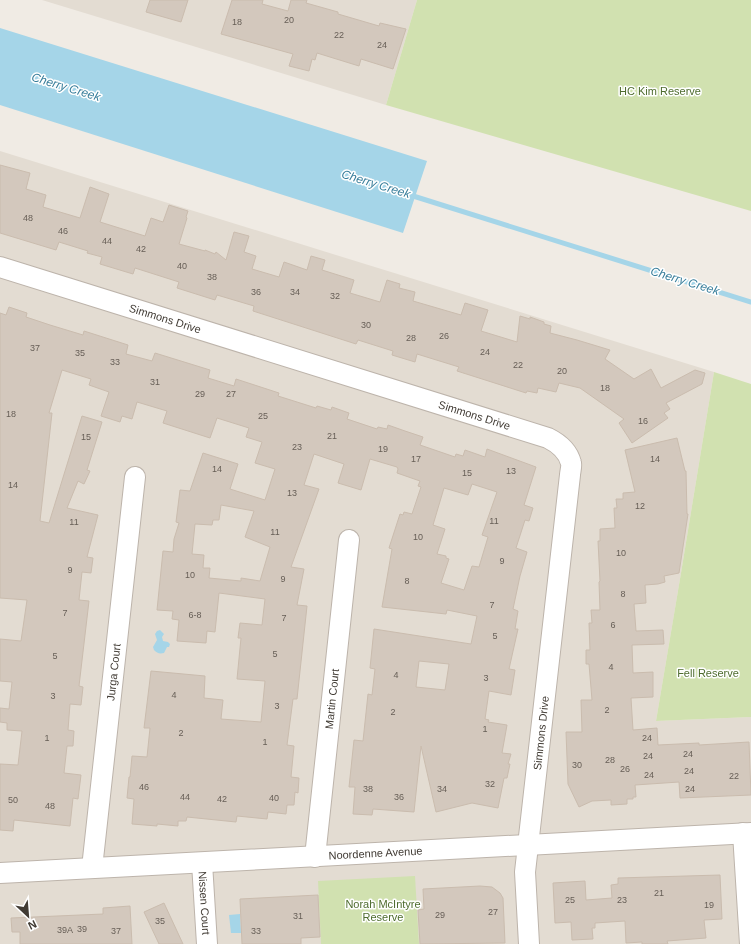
<svg xmlns="http://www.w3.org/2000/svg" width="751" height="944" viewBox="0 0 751 944" font-family="Helvetica,sans-serif">
<style>
.residential{fill:#e3dcd2}
.green{fill:#d1e1b0}
.water{fill:#a5d5e8}
.lines{fill:none;stroke-linecap:round;stroke-linejoin:round}
.stream{stroke:#a5d5e8;stroke-width:5}
.building{fill:#d3c8bd;stroke:#cabcae;fill-rule:evenodd}
.street-casing{stroke:#bdb4ab;stroke-width:22}
.street{stroke:#fff;stroke-width:20}
.labels{text-anchor:middle;dominant-baseline:central;stroke-width:3;stroke-linejoin:round;paint-order:stroke}
.number-label{font-size:9px;fill:#665e56}
.park-label{font-size:11px;fill:#4e6c2e;stroke:#fff}
.street-label{font-size:11px;fill:#413b34;stroke:#fff}
.water-label{font-size:12px;font-style:italic;fill:#377d9a;stroke:#fff}
</style>
<rect width="100%" height="100%" fill="#f0ebe4"/>
<g class="residential">
<path d="M 42,0 L 417,0 L 386,105 Z"/>
<path d="M 0,151 L 714,372 L 681,573 L 656,721 L 751,717 L 751,944 L 0,944 Z"/>
</g>
<g class="green">
<path d="M 417,0 L 751,0 L 751,211 L 386,105 Z"/>
<path d="M 714,372 L 751,384 L 751,717 L 656,721 L 681,573 Z"/>
<path d="M 415,876 L 419,944 L 321,944 L 318,881 Z"/>
</g>
<g class="water">
<path d="M 0,28 L 427,161 L 403,233 L 0,105 Z"/>
<path d="M 160,630 L 164,634 L 162,637 L 163,641 L 168,642 L 170,644 L 169,647 L 167,647 L 164,653 C 159,654 157,653 154,650 L 153,647 L 157,640 L 155,634 L 157,631 Z"/>
<path d="M 240,914 L 241,933 L 231,933 L 229,915 Z"/>
</g>
<g class="lines">
<path class="stream" d="M 410,195 L 751,302"/>
</g>
<g class="building">
<path d="M 150,0 L 188,0 L 181,22 L 146,12 Z"/>
<path d="M 232,0 L 263,0 L 262,4 L 288,11 L 291,0 L 307,0 L 306,3 L 338,12 L 338,14 L 379,26 L 380,23 L 406,29 L 393,69 L 361,59 L 359,66 L 317,53 L 315,60 L 312,59 L 309,71 L 289,66 L 293,54 L 221,34 Z"/>
<path d="M 0,165 L 30,173 L 26,189 L 46,195 L 43,207 L 80,218 L 90,187 L 109,194 L 100,222 L 145,236 L 151,218 L 163,222 L 169,205 L 188,211 L 186,217 L 187,218 L 179,244 L 205,251 L 205,250 L 215,254 L 216,252 L 226,260 L 234,232 L 249,236 L 244,252 L 256,256 L 252,269 L 279,277 L 284,262 L 307,270 L 311,256 L 325,260 L 322,270 L 354,280 L 350,293 L 380,302 L 387,280 L 400,284 L 399,288 L 415,292 L 413,301 L 461,315 L 465,303 L 488,310 L 481,331 L 517,342 L 520,316 L 530,319 L 530,317 L 544,322 L 544,324 L 551,326 L 550,333 L 577,340 L 610,350 L 605,359 L 634,379 L 651,369 L 661,388 L 695,370 L 705,373 L 702,384 L 666,403 L 670,409 L 664,413 L 668,418 L 632,443 L 619,423 L 624,419 L 580,388 L 559,383 L 556,392 L 538,388 L 537,393 L 527,391 L 526,393 L 457,371 L 459,367 L 417,354 L 415,362 L 392,355 L 393,351 L 358,340 L 356,344 L 253,311 L 254,306 L 217,295 L 215,300 L 177,288 L 179,282 L 135,268 L 133,274 L 100,264 L 102,257 L 87,253 L 88,251 L 59,242 L 56,250 L 0,233 Z"/>
<path d="M 9,307 L 27,313 L 26,317 L 50,325 L 83,335 L 84,331 L 128,345 L 126,354 L 152,361 L 155,353 L 210,370 L 208,378 L 234,386 L 236,379 L 279,393 L 278,396 L 316,408 L 317,406 L 331,410 L 332,407 L 349,413 L 347,419 L 377,429 L 378,427 L 387,429 L 388,425 L 405,431 L 423,437 L 420,445 L 455,457 L 456,454 L 463,456 L 465,450 L 485,457 L 487,449 L 536,467 L 524,505 L 533,508 L 529,521 L 525,520 L 516,548 L 527,552 L 520,576 L 513,609 L 518,611 L 515,629 L 518,629 L 509,669 L 515,670 L 511,695 L 489,691 L 485,719 L 489,720 L 488,722 L 507,725 L 502,753 L 511,754 L 508,764 L 510,764 L 507,778 L 504,778 L 498,808 L 472,803 L 436,812 L 421,746 L 414,812 L 373,809 L 372,815 L 353,814 L 355,787 L 349,787 L 354,740 L 363,741 L 368,694 L 372,695 L 375,669 L 370,668 L 374,629 L 471,644 L 477,616 L 447,610 L 446,614 L 382,607 L 392,549 L 389,548 L 400,514 L 403,515 L 404,512 L 412,514 L 421,487 L 418,486 L 420,481 L 397,473 L 398,469 L 397,467 L 370,459 L 361,490 L 338,483 L 344,464 L 314,454 L 304,485 L 319,489 L 291,567 L 304,569 L 297,605 L 307,606 L 297,699 L 293,699 L 287,745 L 294,746 L 291,777 L 299,778 L 298,793 L 295,792 L 294,805 L 287,805 L 286,814 L 268,812 L 267,819 L 237,816 L 236,822 L 187,817 L 186,821 L 178,821 L 178,826 L 157,824 L 157,826 L 132,824 L 134,799 L 127,798 L 129,777 L 130,777 L 132,756 L 147,757 L 150,728 L 144,728 L 151,671 L 205,676 L 204,698 L 223,700 L 221,719 L 261,722 L 265,681 L 237,679 L 241,638 L 238,638 L 240,623 L 262,625 L 265,599 L 219,593 L 215,632 L 207,631 L 206,643 L 177,641 L 179,620 L 172,619 L 173,611 L 157,610 L 163,551 L 173,552 L 174,539 L 179,523 L 176,522 L 180,490 L 190,491 L 203,453 L 238,464 L 230,489 L 265,500 L 275,469 L 255,463 L 262,442 L 246,437 L 249,428 L 217,418 L 210,438 L 163,423 L 167,411 L 137,402 L 132,419 L 122,416 L 120,422 L 101,416 L 109,392 L 89,385 L 91,379 L 62,370 L 49,413 L 52,413 L 40,521 L 49,523 L 82,416 L 102,422 L 87,470 L 90,471 L 84,484 L 78,481 L 67,508 L 98,515 L 87,557 L 93,558 L 91,573 L 82,572 L 79,600 L 89,601 L 79,686 L 83,687 L 81,705 L 70,704 L 68,730 L 74,731 L 73,746 L 67,746 L 64,773 L 81,775 L 78,799 L 73,798 L 70,826 L 14,820 L 13,831 L 0,830 L 0,764 L 18,765 L 22,731 L 7,730 L 7,723 L 0,722 L 0,708 L 9,709 L 12,682 L 0,681 L 0,639 L 21,641 L 27,600 L 0,598 L 0,313 L 6,315 ZM 472,484 L 497,492 L 482,535 L 488,537 L 479,567 L 472,566 L 464,590 L 441,583 L 449,559 L 446,558 L 446,556 L 437,554 L 445,529 L 433,525 L 444,488 L 468,495 ZM 221,505 L 254,511 L 245,537 L 270,547 L 260,581 L 241,578 L 241,581 L 209,578 L 210,568 L 203,568 L 204,555 L 192,554 L 195,524 L 212,525 L 213,520 L 219,520 ZM 419,661 L 449,664 L 445,690 L 416,687 Z"/>
<path d="M 677,438 L 685,471 L 686,471 L 687,514 L 688,514 L 679,573 L 664,576 L 665,582 L 658,584 L 645,585 L 646,603 L 634,604 L 636,631 L 663,630 L 664,644 L 632,645 L 633,673 L 653,672 L 653,697 L 631,698 L 633,730 L 657,728 L 658,745 L 699,743 L 699,745 L 749,742 L 751,795 L 680,798 L 679,782 L 635,785 L 636,797 L 633,797 L 633,799 L 627,799 L 627,804 L 611,805 L 611,800 L 592,801 L 579,807 L 568,784 L 566,732 L 582,732 L 581,700 L 592,700 L 589,664 L 586,664 L 586,650 L 590,650 L 589,623 L 592,623 L 591,610 L 600,610 L 599,582 L 600,581 L 598,541 L 600,541 L 600,529 L 615,528 L 614,508 L 617,508 L 616,499 L 623,499 L 623,493 L 635,492 L 625,450 Z"/>
<path d="M 720,875 L 722,919 L 704,920 L 706,938 L 667,941 L 668,944 L 642,944 L 642,942 L 626,943 L 625,921 L 595,923 L 595,928 L 592,928 L 593,939 L 572,940 L 571,922 L 555,923 L 553,883 L 585,881 L 586,900 L 612,898 L 611,885 L 618,884 L 618,878 Z"/>
<path d="M 480,886 L 492,887 L 500,893 L 503,898 L 505,943 L 420,944 L 418,910 L 424,909 L 423,889 Z"/>
<path d="M 318,895 L 320,937 L 301,938 L 301,944 L 242,944 L 240,899 Z"/>
<path d="M 164,903 L 183,944 L 159,944 L 144,912 Z"/>
<path d="M 130,906 L 132,944 L 20,944 L 20,932 L 12,932 L 11,918 L 103,914 L 103,908 Z"/>
</g>
<g class="lines">
<g class="street-casing">
<g id="street">
<path id="s1" d="M 0,267 L 548,438 C 558,443 568,451 571,463 C 572,466 570,472 570,475 L 525,872 L 529,944"/>
<path d="M 743,833 L 750,944"/>
<path id="s2" d="M 315,857 L 349,540"/>
<path id="s3" d="M 202,863 L 207,944"/>
<path id="s4" d="M 92,868 L 135,477"/>
<path id="s5" d="M 0,873 L 751,833"/>
</g>
</g>
<use href="#street" class="street"/>
</g>
<g class="labels">
<g class="number-label">
<text x="289" y="20">20</text>
<text x="237" y="22">18</text>
<text x="339" y="35">22</text>
<text x="382" y="45">24</text>
<text x="28" y="218">48</text>
<text x="63" y="231">46</text>
<text x="107" y="241">44</text>
<text x="141" y="249">42</text>
<text x="182" y="266">40</text>
<text x="212" y="277">38</text>
<text x="256" y="292">36</text>
<text x="295" y="292">34</text>
<text x="335" y="296">32</text>
<text x="366" y="325">30</text>
<text x="444" y="336">26</text>
<text x="411" y="338">28</text>
<text x="35" y="348">37</text>
<text x="485" y="352">24</text>
<text x="80" y="353">35</text>
<text x="115" y="362">33</text>
<text x="518" y="365">22</text>
<text x="562" y="371">20</text>
<text x="155" y="382">31</text>
<text x="605" y="388">18</text>
<text x="200" y="394">29</text>
<text x="231" y="394">27</text>
<text x="11" y="414">18</text>
<text x="263" y="416">25</text>
<text x="643" y="421">16</text>
<text x="332" y="436">21</text>
<text x="86" y="437">15</text>
<text x="297" y="447">23</text>
<text x="383" y="449">19</text>
<text x="416" y="459">17</text>
<text x="655" y="459">14</text>
<text x="217" y="469">14</text>
<text x="511" y="471">13</text>
<text x="467" y="473">15</text>
<text x="13" y="485">14</text>
<text x="292" y="493">13</text>
<text x="640" y="506">12</text>
<text x="494" y="521">11</text>
<text x="74" y="522">11</text>
<text x="275" y="532">11</text>
<text x="418" y="537">10</text>
<text x="621" y="553">10</text>
<text x="502" y="561">9</text>
<text x="70" y="570">9</text>
<text x="190" y="575">10</text>
<text x="283" y="579">9</text>
<text x="407" y="581">8</text>
<text x="623" y="594">8</text>
<text x="492" y="605">7</text>
<text x="65" y="613">7</text>
<text x="195" y="615">6-8</text>
<text x="284" y="618">7</text>
<text x="613" y="625">6</text>
<text x="495" y="636">5</text>
<text x="275" y="654">5</text>
<text x="55" y="656">5</text>
<text x="611" y="667">4</text>
<text x="396" y="675">4</text>
<text x="486" y="678">3</text>
<text x="174" y="695">4</text>
<text x="53" y="696">3</text>
<text x="277" y="706">3</text>
<text x="607" y="710">2</text>
<text x="393" y="712">2</text>
<text x="485" y="729">1</text>
<text x="181" y="733">2</text>
<text x="47" y="738">1</text>
<text x="647" y="738">24</text>
<text x="265" y="742">1</text>
<text x="688" y="754">24</text>
<text x="648" y="756">24</text>
<text x="610" y="760">28</text>
<text x="577" y="765">30</text>
<text x="625" y="769">26</text>
<text x="689" y="771">24</text>
<text x="649" y="775">24</text>
<text x="734" y="776">22</text>
<text x="490" y="784">32</text>
<text x="144" y="787">46</text>
<text x="368" y="789">38</text>
<text x="442" y="789">34</text>
<text x="690" y="789">24</text>
<text x="185" y="797">44</text>
<text x="399" y="797">36</text>
<text x="274" y="798">40</text>
<text x="222" y="799">42</text>
<text x="13" y="800">50</text>
<text x="50" y="806">48</text>
<text x="659" y="893">21</text>
<text x="570" y="900">25</text>
<text x="622" y="900">23</text>
<text x="709" y="905">19</text>
<text x="493" y="912">27</text>
<text x="440" y="915">29</text>
<text x="298" y="916">31</text>
<text x="160" y="921">35</text>
<text x="82" y="929">39</text>
<text x="65" y="930">39A</text>
<text x="116" y="931">37</text>
<text x="256" y="931">33</text>
</g>
<g class="park-label">
<text x="660" y="91">HC Kim Reserve</text>
<text x="708" y="673">Fell Reserve</text>
<text x="383" y="904">Norah McIntyre<tspan x="383" dy="13">Reserve</tspan></text>
</g>
<g class="street-label">
<text stroke="none"><textPath href="#s1" startOffset="173">Simmons Drive</textPath></text>
<text stroke="none"><textPath href="#s1" startOffset="497">Simmons Drive</textPath></text>
<text stroke="none"><textPath href="#s4" startOffset="197">Jurga Court</textPath></text>
<text stroke="none"><textPath href="#s2" startOffset="159">Martin Court</textPath></text>
<text transform="translate(541 733) rotate(-84)">Simmons Drive</text>
<text stroke="none"><textPath href="#s5" startOffset="376">Noordenne Avenue</textPath></text>
<text stroke="none"><textPath href="#s3" startOffset="40">Nissen Court</textPath></text>
</g>
<g class="water-label">
<text transform="translate(66 87) rotate(17)">Cherry Creek</text>
<text transform="translate(376 184) rotate(17)">Cherry Creek</text>
<text transform="translate(685 281) rotate(17)">Cherry Creek</text>
</g>
</g>
<g transform="translate(28 916) rotate(154)" stroke="#ffffff" stroke-width="3" paint-order="stroke">
<path d="M0-3L7 15L0 10L-7 15Z" fill="#413b34"/>
<text y="-6" font-size="11" font-weight="bold" text-anchor="middle" fill="#413b34">N</text>
</g>
</svg>
